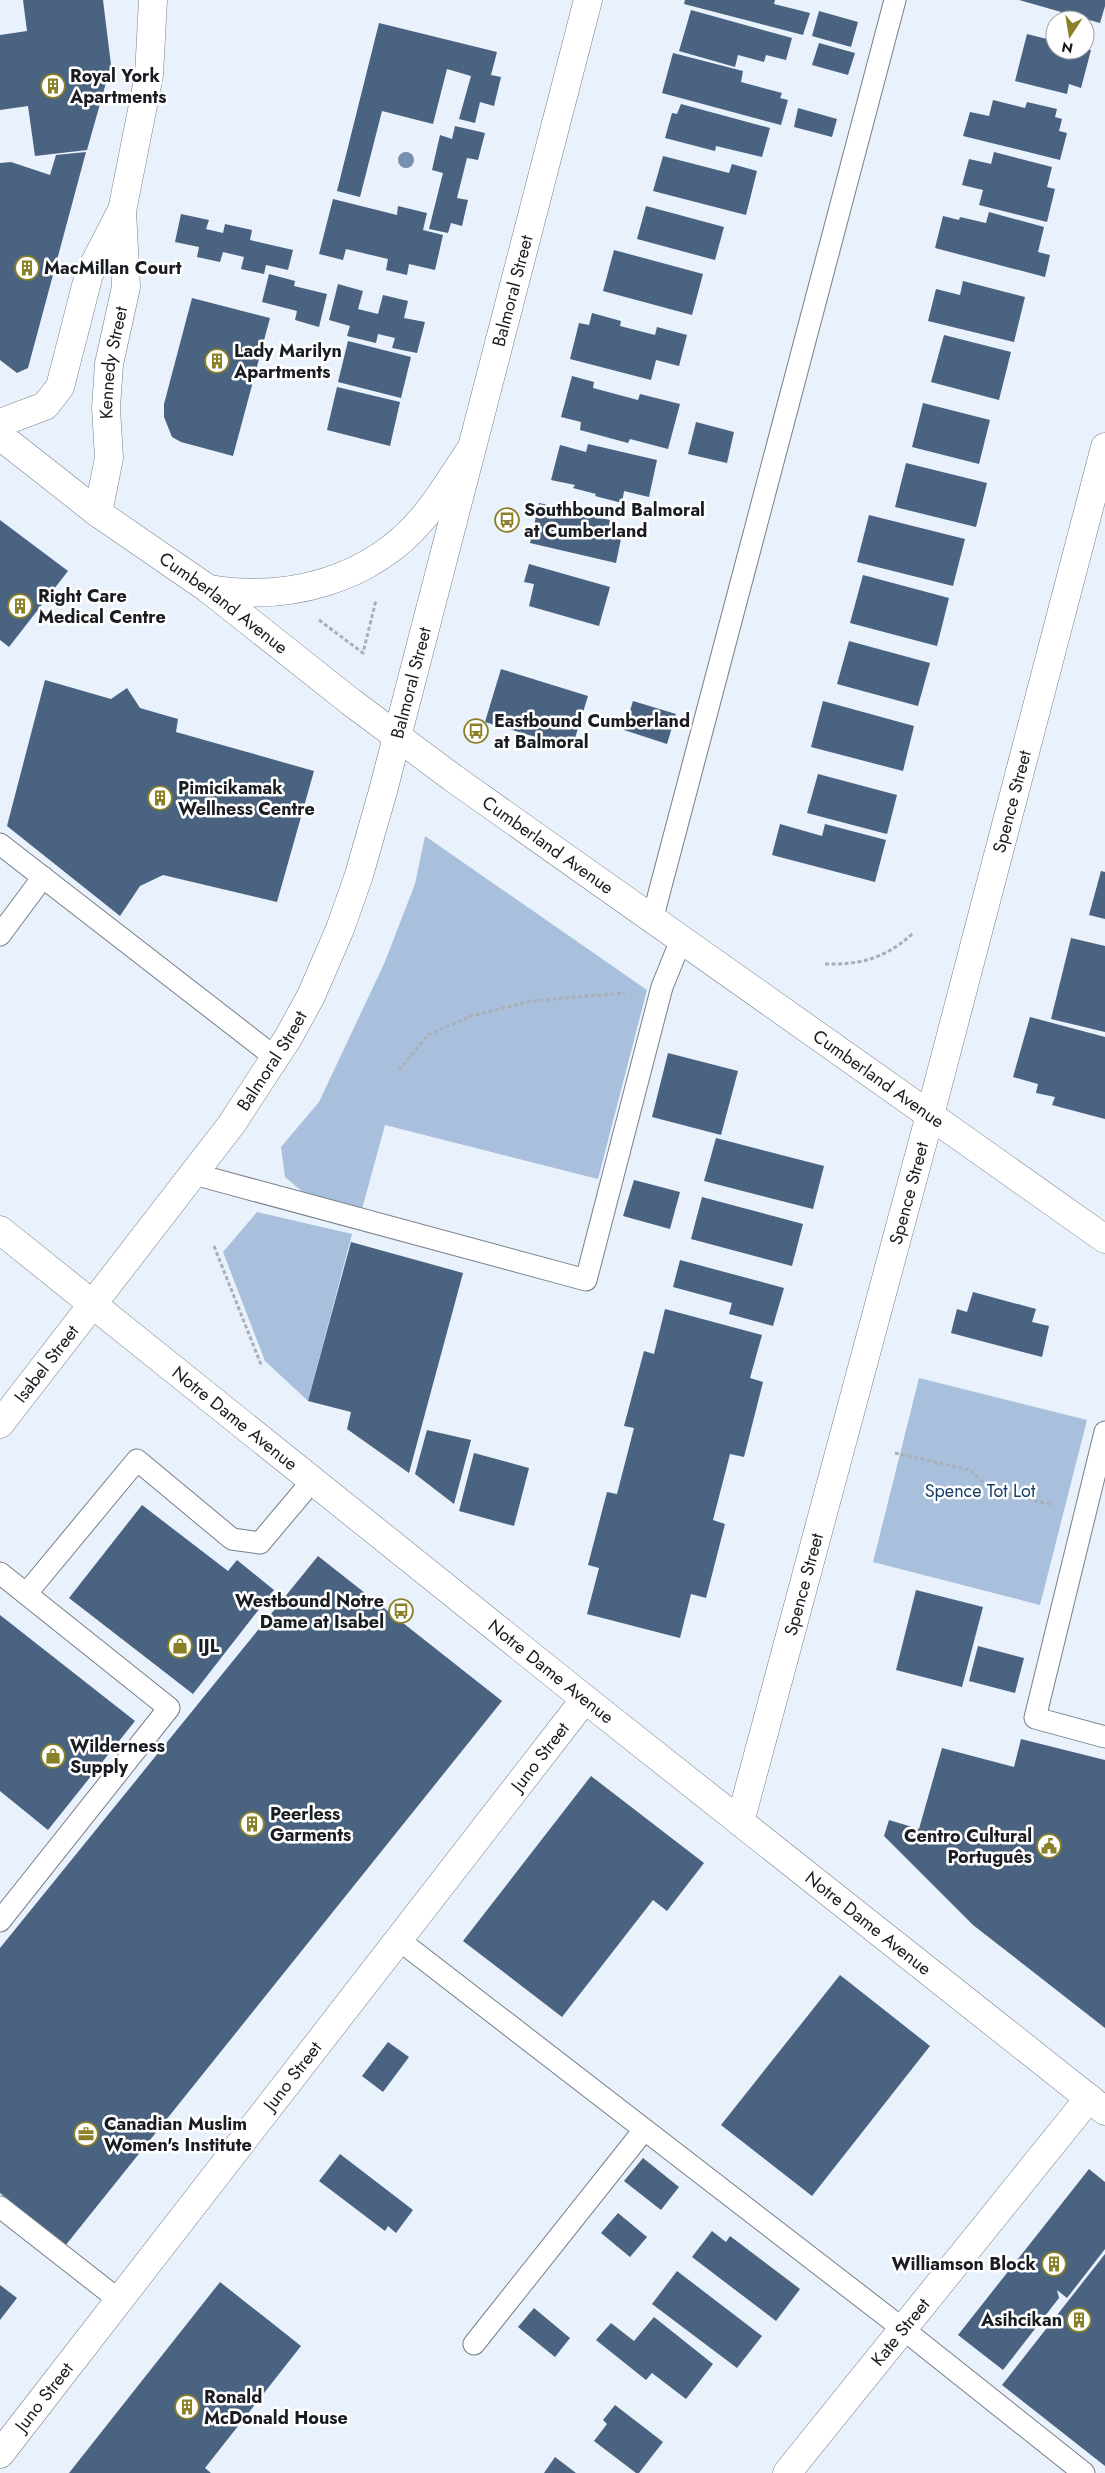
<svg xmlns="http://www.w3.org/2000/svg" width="1105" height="2473" viewBox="0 0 1105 2473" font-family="Jost,sans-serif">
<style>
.green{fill:#a9c0dc}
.building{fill:#4a6381}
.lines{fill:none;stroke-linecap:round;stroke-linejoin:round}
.lane-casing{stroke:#777f89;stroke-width:23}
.street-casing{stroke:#777f89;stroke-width:29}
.secondary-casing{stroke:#777f89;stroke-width:29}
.primary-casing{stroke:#777f89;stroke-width:29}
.path{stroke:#a9b0b9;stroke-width:3;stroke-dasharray:4 2.5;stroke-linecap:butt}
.lane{stroke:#fff;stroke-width:21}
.street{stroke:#fff;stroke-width:28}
.secondary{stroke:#fff;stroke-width:28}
.primary{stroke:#fff;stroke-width:28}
.tree{fill:#758fac}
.labels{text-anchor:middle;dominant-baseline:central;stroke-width:5;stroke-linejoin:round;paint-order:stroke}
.poi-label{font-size:18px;font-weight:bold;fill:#191c20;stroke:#fff;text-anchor:start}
.street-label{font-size:18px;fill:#191c20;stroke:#fff}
.park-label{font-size:18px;fill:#173f6b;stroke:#fff}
</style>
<rect width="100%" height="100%" fill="#e8f1fc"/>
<g class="green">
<path d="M 425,836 L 647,990 L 598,1179 L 385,1125 L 362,1209 L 304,1193 L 285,1177 L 281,1147 L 319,1102 L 384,964 L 415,884 Z"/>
<path d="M 257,1212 L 352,1234 L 308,1401 L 265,1361 L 223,1252 Z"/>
<path d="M 919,1378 L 1087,1420 L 1040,1605 L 873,1562 Z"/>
</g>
<g class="building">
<path d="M 23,0 L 103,0 L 111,65 L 87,150 L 35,156 L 28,106 L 0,110 L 0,35 L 27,31 Z"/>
<path d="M 685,0 L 775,0 L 774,4 L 810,13 L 803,35 L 684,4 Z"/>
<path d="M 1019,0 L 1105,0 L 1105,6 L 1100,23 Z"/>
<path d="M 691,10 L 792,38 L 786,60 L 766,55 L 764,62 L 738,55 L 735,67 L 679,51 Z"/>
<path d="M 819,11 L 858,22 L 851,47 L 812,36 Z"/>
<path d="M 379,23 L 497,52 L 491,75 L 501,77 L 494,106 L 480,102 L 475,123 L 459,119 L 471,76 L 447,69 L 433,124 L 382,111 L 360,197 L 337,191 Z"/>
<path d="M 1027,34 L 1055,41 L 1055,50 L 1091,50 L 1081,88 L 1069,84 L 1067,94 L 1015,81 Z"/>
<path d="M 819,43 L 855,53 L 848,75 L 812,65 Z"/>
<path d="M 673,53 L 743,71 L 741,82 L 782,93 L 780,98 L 788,100 L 781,125 L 662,93 Z"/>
<path d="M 993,100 L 1025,108 L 1027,102 L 1057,109 L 1055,117 L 1062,119 L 1059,131 L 1067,133 L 1060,160 L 963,136 L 970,112 L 989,116 Z"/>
<path d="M 681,104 L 770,128 L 762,157 L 716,146 L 715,151 L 665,138 L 672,113 L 677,114 Z"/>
<path d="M 798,108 L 837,119 L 832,137 L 794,127 Z"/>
<path d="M 455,126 L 485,133 L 478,160 L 467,158 L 457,198 L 468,200 L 462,226 L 451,223 L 448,233 L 429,229 L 443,173 L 432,170 L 440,135 L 452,139 Z"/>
<path d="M 86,152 L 28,368 L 17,373 L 0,360 L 0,163 L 11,162 L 50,175 L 56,155 Z"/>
<path d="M 994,152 L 1052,167 L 1047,187 L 1055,189 L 1047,222 L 979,205 L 983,190 L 962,185 L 969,159 L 991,164 Z"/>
<path d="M 663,156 L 729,173 L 732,164 L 757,171 L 746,215 L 653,191 Z"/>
<path d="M 333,199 L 397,215 L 398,206 L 427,213 L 423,230 L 443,235 L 435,270 L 409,264 L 407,275 L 386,270 L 388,259 L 346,249 L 343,260 L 319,254 Z"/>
<path d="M 646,206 L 724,227 L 715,260 L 637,239 Z"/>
<path d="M 989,212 L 1044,227 L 1038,252 L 1050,255 L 1045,277 L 935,248 L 943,216 L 959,220 L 960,217 L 986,223 Z"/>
<path d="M 181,214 L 209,220 L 206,229 L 223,233 L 225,224 L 252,230 L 250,240 L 293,250 L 288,270 L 266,265 L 264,274 L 241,269 L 244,257 L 223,252 L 220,262 L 197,257 L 199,247 L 175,242 Z"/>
<path d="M 614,250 L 703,274 L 692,315 L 603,291 Z"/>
<path d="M 269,274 L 295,281 L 294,286 L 327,294 L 319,327 L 295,320 L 297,311 L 262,302 Z"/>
<path d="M 963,281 L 1025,297 L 1014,342 L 928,321 L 936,289 L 960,295 Z"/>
<path d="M 338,284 L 363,291 L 358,309 L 378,314 L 383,295 L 408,301 L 404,318 L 425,322 L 417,353 L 392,348 L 395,338 L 378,334 L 376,343 L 347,336 L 350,326 L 329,320 Z"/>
<path d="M 192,298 L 270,318 L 233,456 L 181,442 L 172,437 L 164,417 L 164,404 Z"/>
<path d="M 592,313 L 621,321 L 620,326 L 655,335 L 657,327 L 687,335 L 679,366 L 656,360 L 651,380 L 570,359 L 579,323 L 589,325 Z"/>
<path d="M 944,335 L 1011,352 L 999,400 L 931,382 Z"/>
<path d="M 348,341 L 411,357 L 401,398 L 338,382 Z"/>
<path d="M 572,376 L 594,382 L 593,388 L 638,400 L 640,394 L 680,404 L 668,449 L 630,439 L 628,443 L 580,430 L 581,422 L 561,417 Z"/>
<path d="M 337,387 L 400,402 L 390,446 L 327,430 Z"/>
<path d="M 923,403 L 990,420 L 979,464 L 912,447 Z"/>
<path d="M 696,422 L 734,432 L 727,463 L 688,454 Z"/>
<path d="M 588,444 L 657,460 L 649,497 L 624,491 L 622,503 L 595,496 L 596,494 L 573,488 L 575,485 L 551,480 L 560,445 L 586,452 Z"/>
<path d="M 906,463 L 987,483 L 976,527 L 895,507 Z"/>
<path d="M 539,503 L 566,509 L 567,506 L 585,510 L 584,514 L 610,520 L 608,531 L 622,534 L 616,563 L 530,543 Z"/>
<path d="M 869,515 L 965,539 L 953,586 L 857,562 Z"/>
<path d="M 0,520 L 68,571 L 9,647 L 0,640 Z"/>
<path d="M 529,564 L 610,587 L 599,626 L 529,606 L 534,584 L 524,582 Z"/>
<path d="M 863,575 L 949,598 L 937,646 L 850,623 Z"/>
<path d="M 849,641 L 930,663 L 918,706 L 837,684 Z"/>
<path d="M 501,669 L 588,696 L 572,748 L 485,722 Z"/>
<path d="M 45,680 L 111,699 L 127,688 L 140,708 L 178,719 L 176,732 L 314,771 L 277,902 L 163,875 L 140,886 L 120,916 L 7,826 Z"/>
<path d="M 633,701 L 676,714 L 667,744 L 624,730 Z"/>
<path d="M 823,701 L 914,726 L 903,771 L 811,747 Z"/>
<path d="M 818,774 L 897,795 L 887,834 L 807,813 Z"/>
<path d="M 780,824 L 822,836 L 825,824 L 886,840 L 875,882 L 772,855 Z"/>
<path d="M 1101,871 L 1105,872 L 1105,919 L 1089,915 Z"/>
<path d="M 1071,938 L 1105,946 L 1105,1032 L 1051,1019 Z"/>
<path d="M 1030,1017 L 1105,1037 L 1105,1119 L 1052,1105 L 1055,1097 L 1036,1093 L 1038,1084 L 1013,1077 Z"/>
<path d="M 668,1053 L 738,1071 L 721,1135 L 652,1117 Z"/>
<path d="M 716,1138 L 824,1166 L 813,1209 L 704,1181 Z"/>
<path d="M 634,1180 L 680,1192 L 670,1229 L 623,1216 Z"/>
<path d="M 702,1197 L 803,1224 L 792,1266 L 691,1239 Z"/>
<path d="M 351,1242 L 463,1273 L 409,1473 L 347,1429 L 351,1412 L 308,1401 Z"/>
<path d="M 680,1260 L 784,1288 L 773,1326 L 729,1314 L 732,1303 L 673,1287 Z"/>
<path d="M 973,1292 L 1036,1309 L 1032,1322 L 1049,1326 L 1042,1357 L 951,1333 L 957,1309 L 967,1312 Z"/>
<path d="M 665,1309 L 762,1335 L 750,1378 L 763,1382 L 744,1457 L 730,1454 L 713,1520 L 725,1524 L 706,1598 L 691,1594 L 680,1638 L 587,1614 L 599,1568 L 588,1565 L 607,1492 L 617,1494 L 634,1428 L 624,1426 L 644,1351 L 654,1354 Z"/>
<path d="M 427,1430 L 471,1440 L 454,1504 L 415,1474 Z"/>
<path d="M 474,1453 L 529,1468 L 514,1526 L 459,1511 Z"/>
<path d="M 142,1505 L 228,1571 L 237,1560 L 274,1590 L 193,1694 L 69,1598 Z"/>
<path d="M 318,1556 L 502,1701 L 65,2246 L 0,2193 L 0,1948 Z"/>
<path d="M 916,1590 L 983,1607 L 962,1687 L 896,1670 Z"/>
<path d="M 0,1615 L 135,1721 L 48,1830 L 0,1791 Z"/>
<path d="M 978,1646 L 1024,1658 L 1015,1693 L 969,1681 Z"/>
<path d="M 1021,1739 L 1105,1760 L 1105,2028 L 973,1925 L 884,1836 L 889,1820 L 919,1829 L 942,1748 L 1014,1767 Z"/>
<path d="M 591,1776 L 704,1863 L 667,1911 L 653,1900 L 562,2017 L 463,1941 Z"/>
<path d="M 840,1975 L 930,2046 L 812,2196 L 721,2125 Z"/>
<path d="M 388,2042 L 409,2057 L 383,2092 L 362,2076 Z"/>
<path d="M 340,2154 L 413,2210 L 396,2233 L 388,2226 L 385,2231 L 319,2181 Z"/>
<path d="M 643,2158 L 679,2187 L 661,2210 L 624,2181 Z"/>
<path d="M 1089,2169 L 1105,2182 L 1105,2249 L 1067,2298 L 1057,2290 L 1059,2298 L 1003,2370 L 958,2335 Z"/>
<path d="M 618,2213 L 647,2237 L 630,2257 L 601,2233 Z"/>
<path d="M 712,2231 L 726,2242 L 730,2236 L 800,2289 L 776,2321 L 692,2257 Z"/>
<path d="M 1105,2254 L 1105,2466 L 1002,2385 Z"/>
<path d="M 677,2271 L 762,2336 L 737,2368 L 652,2304 Z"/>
<path d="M 220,2282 L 301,2346 L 205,2468 L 211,2473 L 69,2473 Z"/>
<path d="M 0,2285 L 17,2298 L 0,2320 Z"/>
<path d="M 534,2308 L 570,2338 L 555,2357 L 518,2327 Z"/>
<path d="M 654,2317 L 713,2364 L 686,2399 L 652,2373 L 646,2380 L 596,2340 L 611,2323 L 634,2341 Z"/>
<path d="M 615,2405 L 663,2442 L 639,2473 L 636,2473 L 594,2441 L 607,2424 L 603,2420 Z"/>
<path d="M 555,2457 L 576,2473 L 544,2473 Z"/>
</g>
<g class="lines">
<g class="lane-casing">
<g id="lane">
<path d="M 0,844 L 276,1058"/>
<path d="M 652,920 L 895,0"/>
<path d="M 0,935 L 43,877"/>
<path d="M 194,1174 L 586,1280 L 662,987 L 681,940"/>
<path d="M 1105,1432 L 1035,1718 L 1105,1737"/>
<path d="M 0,1573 L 169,1708 L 0,1921"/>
<path d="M 26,1594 L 137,1460 L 232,1539 L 260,1543 L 313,1480"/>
<path d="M 399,1940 L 903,2329 L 1084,2473"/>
<path d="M 0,2207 L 119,2300"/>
<path d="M 474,2344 L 644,2130"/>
</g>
</g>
<g class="street-casing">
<g id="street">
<path id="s1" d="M 740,1822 L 930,1115 L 1105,447"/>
<path id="s2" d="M 0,2454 L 585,1699"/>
<path id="s3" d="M 787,2473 L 1089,2098"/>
</g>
</g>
<g class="secondary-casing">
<g id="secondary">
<path d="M 0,423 L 45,406 L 60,387 L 89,274 L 121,212"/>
<path id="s4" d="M 98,513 L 109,458 L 106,408 L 109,364 L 126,287 L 122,211 L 149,75 L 153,0"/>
<path id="s5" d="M 0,1424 L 231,1125 L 288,1038 L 311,996 L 340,929 L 359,875 L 383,791 L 588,0"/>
</g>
</g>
<g class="primary-casing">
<g id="primary">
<path id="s6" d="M 0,436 L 98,513 L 207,588 L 351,702 L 453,778 L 1105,1239"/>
<path d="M 209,589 C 287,602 370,581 423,518 C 441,497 455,472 471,449"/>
<path id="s7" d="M 0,1230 L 585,1699 L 1105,2111"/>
</g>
</g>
<g class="path">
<path d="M 319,620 L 363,653 L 376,600"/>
<path d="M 825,964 C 860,965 887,958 913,933"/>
<path d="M 399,1070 L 428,1035 L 471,1016 L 532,1001 L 625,993"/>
<path d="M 214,1246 L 262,1367"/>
<path d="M 895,1453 L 970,1470 L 990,1489 L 1053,1505"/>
</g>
<use href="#lane" class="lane"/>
<use href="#street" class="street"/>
<use href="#secondary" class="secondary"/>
<use href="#primary" class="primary"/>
</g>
<circle class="tree" cx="406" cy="160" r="8"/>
<defs>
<g id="building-ring" transform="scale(1.25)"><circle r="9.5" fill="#fff" stroke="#8a8027" stroke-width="1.5"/><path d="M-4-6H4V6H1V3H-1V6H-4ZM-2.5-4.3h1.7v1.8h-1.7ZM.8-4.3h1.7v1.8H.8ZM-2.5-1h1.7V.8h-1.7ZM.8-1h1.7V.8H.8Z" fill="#8a8027"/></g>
<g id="bus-ring" transform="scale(1.25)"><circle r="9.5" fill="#fff" stroke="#8a8027" stroke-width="1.5"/><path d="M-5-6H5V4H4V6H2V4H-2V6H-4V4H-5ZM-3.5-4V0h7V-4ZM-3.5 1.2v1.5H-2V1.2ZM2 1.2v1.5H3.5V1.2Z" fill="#8a8027"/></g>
<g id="shop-ring" transform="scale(1.25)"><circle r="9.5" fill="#fff" stroke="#8a8027" stroke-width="1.5"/><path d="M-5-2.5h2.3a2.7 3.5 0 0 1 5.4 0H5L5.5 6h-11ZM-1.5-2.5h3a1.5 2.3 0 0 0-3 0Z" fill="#8a8027"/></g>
<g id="civic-ring" transform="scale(1.25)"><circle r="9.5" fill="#fff" stroke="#8a8027" stroke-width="1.5"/><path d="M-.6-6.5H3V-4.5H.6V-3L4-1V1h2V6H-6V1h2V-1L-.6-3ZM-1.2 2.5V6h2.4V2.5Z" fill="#8a8027"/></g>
<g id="office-ring" transform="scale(1.25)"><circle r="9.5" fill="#fff" stroke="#8a8027" stroke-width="1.5"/><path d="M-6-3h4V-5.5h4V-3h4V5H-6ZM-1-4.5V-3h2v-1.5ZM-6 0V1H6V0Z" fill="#8a8027"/></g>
</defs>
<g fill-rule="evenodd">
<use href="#building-ring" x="53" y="86"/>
<use href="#building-ring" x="27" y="268"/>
<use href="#building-ring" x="217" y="361"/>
<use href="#bus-ring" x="507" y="520"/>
<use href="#building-ring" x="20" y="606"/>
<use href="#bus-ring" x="476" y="731"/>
<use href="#building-ring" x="160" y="798"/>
<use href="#bus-ring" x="401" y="1611"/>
<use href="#shop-ring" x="180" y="1646"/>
<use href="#shop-ring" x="53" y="1756"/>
<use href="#building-ring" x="252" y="1824"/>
<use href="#civic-ring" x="1049" y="1846"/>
<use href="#office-ring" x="86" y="2134"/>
<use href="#building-ring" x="1054" y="2264"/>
<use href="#building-ring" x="1079" y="2320"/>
<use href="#building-ring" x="187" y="2407"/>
</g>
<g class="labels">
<g class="poi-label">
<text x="70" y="76">Royal York<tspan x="70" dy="21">Apartments</tspan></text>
<text x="44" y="268">MacMillan Court</text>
<text x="234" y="351">Lady Marilyn<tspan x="234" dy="21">Apartments</tspan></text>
<text x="524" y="510">Southbound Balmoral<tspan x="524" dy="21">at Cumberland</tspan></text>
<text x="38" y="596">Right Care<tspan x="38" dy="21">Medical Centre</tspan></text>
<text x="494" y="721">Eastbound Cumberland<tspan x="494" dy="21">at Balmoral</tspan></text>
<text x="178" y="788">Pimicikamak<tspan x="178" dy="21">Wellness Centre</tspan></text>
<text x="384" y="1601" text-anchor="end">Westbound Notre<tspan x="384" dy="21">Dame at Isabel</tspan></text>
<text x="198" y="1646">IJL</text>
<text x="70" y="1746">Wilderness<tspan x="70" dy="21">Supply</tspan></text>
<text x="270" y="1814">Peerless<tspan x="270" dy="21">Garments</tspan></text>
<text x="1032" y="1836" text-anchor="end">Centro Cultural<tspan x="1032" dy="21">Português</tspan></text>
<text x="104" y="2124">Canadian Muslim<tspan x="104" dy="21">Women's Institute</tspan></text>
<text x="1036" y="2264" text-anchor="end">Williamson Block</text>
<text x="1062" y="2320" text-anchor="end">Asihcikan</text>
<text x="204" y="2397">Ronald<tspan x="204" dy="21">McDonald House</tspan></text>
</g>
<g class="street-label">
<text stroke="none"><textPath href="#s5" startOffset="1264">Balmoral Street</textPath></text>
<text stroke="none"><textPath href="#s4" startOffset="152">Kennedy Street</textPath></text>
<text stroke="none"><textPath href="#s6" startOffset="279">Cumberland Avenue</textPath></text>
<text stroke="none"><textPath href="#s5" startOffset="859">Balmoral Street</textPath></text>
<text stroke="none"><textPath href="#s1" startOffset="1056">Spence Street</textPath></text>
<text stroke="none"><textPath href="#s6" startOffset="684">Cumberland Avenue</textPath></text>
<text stroke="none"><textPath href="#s5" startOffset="454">Balmoral Street</textPath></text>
<text stroke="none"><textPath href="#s6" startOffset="1089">Cumberland Avenue</textPath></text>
<text stroke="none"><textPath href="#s1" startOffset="651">Spence Street</textPath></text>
<text stroke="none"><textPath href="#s5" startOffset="76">Isabel Street</textPath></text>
<text stroke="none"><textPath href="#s7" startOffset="301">Notre Dame Avenue</textPath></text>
<text stroke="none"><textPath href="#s1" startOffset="246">Spence Street</textPath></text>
<text stroke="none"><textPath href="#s7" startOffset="706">Notre Dame Avenue</textPath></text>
<text stroke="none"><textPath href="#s2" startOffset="882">Juno Street</textPath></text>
<text stroke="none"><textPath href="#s7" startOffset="1111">Notre Dame Avenue</textPath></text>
<text stroke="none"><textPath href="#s2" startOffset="478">Juno Street</textPath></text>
<text stroke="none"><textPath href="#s3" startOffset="181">Kate Street</textPath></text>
<text stroke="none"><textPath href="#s2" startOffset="72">Juno Street</textPath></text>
</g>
<g class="park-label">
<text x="980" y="1491">Spence Tot Lot</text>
</g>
</g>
<g transform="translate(1070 35) rotate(192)"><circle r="24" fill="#ffffff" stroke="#a3a4a6"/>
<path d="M0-4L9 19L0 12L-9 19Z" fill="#8a8027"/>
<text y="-8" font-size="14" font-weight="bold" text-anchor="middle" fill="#191c20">N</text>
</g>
</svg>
